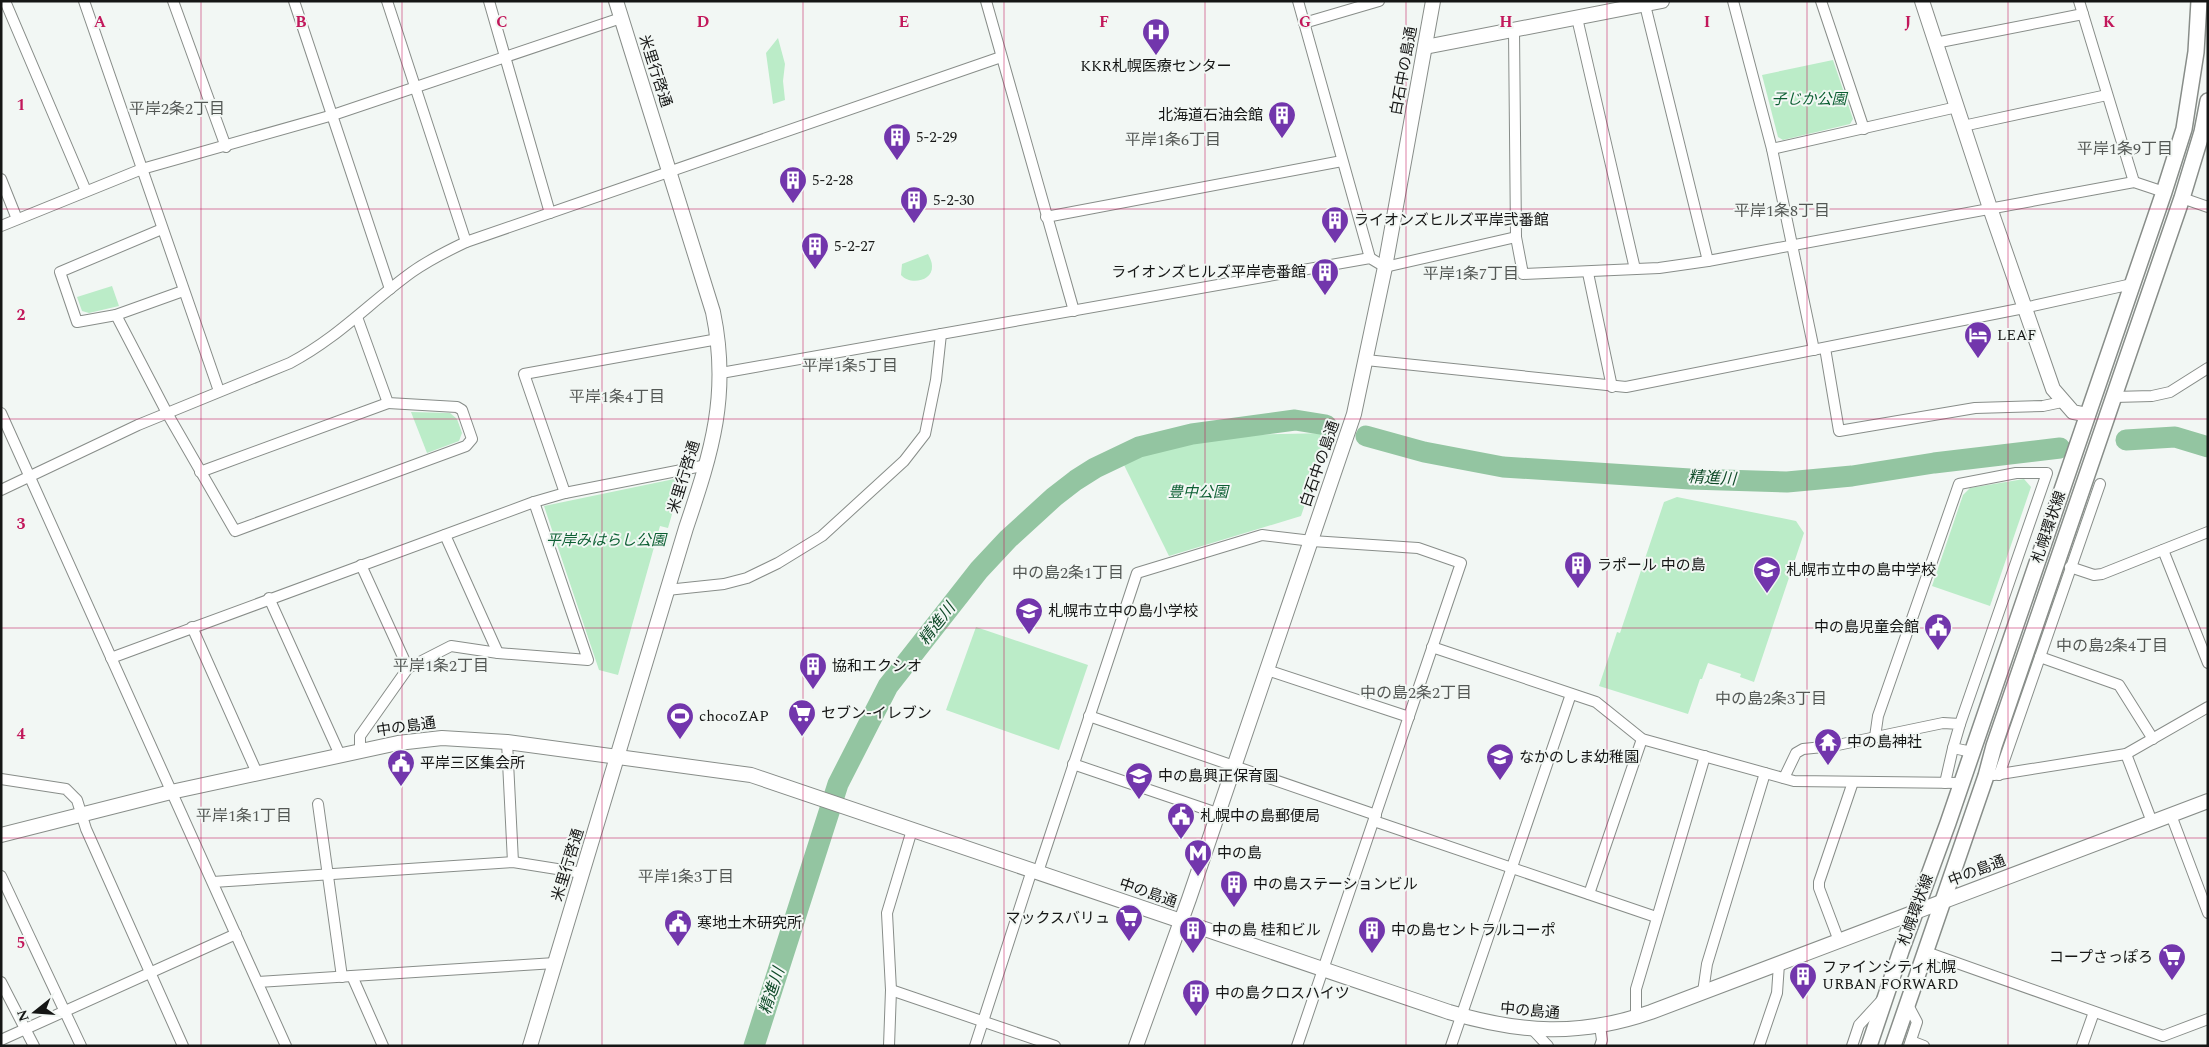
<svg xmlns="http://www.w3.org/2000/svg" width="2209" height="1047" viewBox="0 0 2209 1047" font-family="Spectral,'Noto Sans JP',serif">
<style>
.green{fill:#bbecc8}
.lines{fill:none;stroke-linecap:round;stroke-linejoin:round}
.river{stroke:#93c5a1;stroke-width:21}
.street-casing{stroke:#888d89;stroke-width:12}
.secondary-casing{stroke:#888d89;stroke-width:16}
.primary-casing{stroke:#888d89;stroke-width:18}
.street{stroke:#fff;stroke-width:10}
.secondary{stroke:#fff;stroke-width:14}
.primary{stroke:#fff;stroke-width:15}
.grid{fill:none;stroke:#c2185b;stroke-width:1;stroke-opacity:0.55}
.labels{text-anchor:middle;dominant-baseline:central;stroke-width:4;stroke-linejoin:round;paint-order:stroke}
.poi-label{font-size:15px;fill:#151615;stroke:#f2f7f4;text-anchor:start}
.street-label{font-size:15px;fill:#151615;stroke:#f2f7f4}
.park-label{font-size:15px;font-style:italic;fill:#0c5f33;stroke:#f2f7f4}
.neighbourhood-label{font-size:16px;fill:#545855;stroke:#f2f7f4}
.water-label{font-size:16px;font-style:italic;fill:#104b29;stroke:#f2f7f4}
.grid-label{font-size:16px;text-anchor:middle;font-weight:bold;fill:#c2185b;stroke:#f2f7f4;stroke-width:4;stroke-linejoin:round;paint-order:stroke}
</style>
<rect width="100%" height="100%" fill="#f2f7f4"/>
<g class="green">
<path d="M 778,38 L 785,64 L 783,81 L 785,100 L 773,104 L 766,53 Z"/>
<path d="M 1833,60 L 1853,119 L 1850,124 L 1783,140 L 1778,137 L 1762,75 Z"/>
<path d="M 928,254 C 930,258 932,262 932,266 C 933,282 909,285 901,275 L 902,264 Z"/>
<path d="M 112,286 L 119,306 L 89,313 L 82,311 L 77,297 Z"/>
<path d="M 411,412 L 450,413 L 457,419 L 462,433 L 459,441 L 427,453 Z"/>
<path d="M 1329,433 L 1301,516 L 1169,556 L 1123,463 L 1181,440 L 1230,435 Z"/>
<path d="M 679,478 L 681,483 L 668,528 L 660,526 L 618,675 L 599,670 L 544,506 Z"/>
<path d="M 2024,479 L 2031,487 L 1990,606 L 1932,586 L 1963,495 L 1970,488 Z"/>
<path d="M 1677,497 L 1796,521 L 1804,533 L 1754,682 L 1740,677 L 1741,674 L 1708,663 L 1702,679 L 1700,679 L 1688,714 L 1599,686 L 1617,632 L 1620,633 L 1664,502 Z"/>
<path d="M 976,627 L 1088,665 L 1059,750 L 946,710 Z"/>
</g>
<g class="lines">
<g class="river">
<path d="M 1366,436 L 1424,452 L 1503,467 L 1690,479 L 1787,482 L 1852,476 L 1934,463 L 2060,448"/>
<path d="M 2126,440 L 2175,437 L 2208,447"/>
<path d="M 754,1046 L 838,784 L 888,686 L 979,570 L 1008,539 L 1054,497 L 1076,480 L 1095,468 L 1139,447 L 1192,434 L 1295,420 L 1326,425"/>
</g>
<g class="street-casing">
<g id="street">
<path d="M 5,1 L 86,191"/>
<path d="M 84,1 L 219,391"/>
<path d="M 173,1 L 226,147"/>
<path d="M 294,1 L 390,289"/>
<path d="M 387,1 L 466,242"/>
<path d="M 489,1 L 550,213"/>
<path d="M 986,1 L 1074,311"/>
<path d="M 1298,1 L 1370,258"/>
<path d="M 1733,1 L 1772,149 L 1814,350"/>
<path d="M 1821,1 L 1864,129"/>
<path d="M 2079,1 L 2134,182"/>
<path d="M 1645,5 L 1708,261"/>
<path d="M 1577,18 L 1635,269"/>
<path d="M 1304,23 L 1379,1"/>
<path d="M 1514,31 L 1516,237 L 1523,274 L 1659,268 L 1708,261 L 2134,182 L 2164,192"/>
<path d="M 1935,43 L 2083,14"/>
<path d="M 1963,126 L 2107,95"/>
<path d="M 1772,149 L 1957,107"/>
<path d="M 1,179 L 17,219"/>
<path d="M 2182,198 L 2208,207"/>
<path d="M 1046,217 L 1342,161"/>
<path d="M 1,226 L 142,169 L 333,115 L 621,18"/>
<path d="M 162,229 L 60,272 L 77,322 L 116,315 L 183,291"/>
<path d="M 1588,273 L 1612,387"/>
<path d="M 116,315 L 167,413 L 235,531 L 466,446 L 472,439 L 462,410 L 457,407 L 388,403 L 357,317"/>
<path d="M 1825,348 L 1839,431 L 1975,408 L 2043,406 L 2062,402"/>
<path d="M 1366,360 L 1626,387 L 2024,308 L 2132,284"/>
<path d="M 721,373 L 1370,258 L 1385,267 L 1516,237"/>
<path d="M 2114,397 L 2152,396 L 2170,392 L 2208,368"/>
<path d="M 1,413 L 286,1046"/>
<path d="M 200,472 L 388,403"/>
<path d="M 1,490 L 138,425 L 290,363 C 339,337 369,303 412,272 C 429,260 447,251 466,242 L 1001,57"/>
<path d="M 565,493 L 524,374 L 718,339"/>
<path d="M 445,535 L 498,653"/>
<path d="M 2163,550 L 2208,663"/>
<path d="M 361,565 L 408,668"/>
<path d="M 2070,567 L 2094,575 L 2102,574 L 2208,532"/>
<path d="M 667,590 L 724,584 L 747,578 L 778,563 L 822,536 L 904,461 L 925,434 L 936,380 L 941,334"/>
<path d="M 269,598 L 340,755"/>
<path d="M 192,627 L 257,773"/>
<path d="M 1432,647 L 1596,702 L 1642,739 L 1794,781 L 1962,783"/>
<path d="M 2040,657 L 2119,685 L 2153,739"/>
<path d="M 111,658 L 534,502 L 565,493 L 707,465"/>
<path d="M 1267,670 L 1409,717"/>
<path d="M 1089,716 L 1376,815"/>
<path d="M 1875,737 L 1878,716 L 1959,484 L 2016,473 L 2047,473 L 1960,724"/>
<path d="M 507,742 L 513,862"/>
<path d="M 360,751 L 360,736 L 408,668 L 451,646 L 498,653 L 588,660 L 534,502"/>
<path d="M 2126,754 L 2152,822"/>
<path d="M 1073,764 L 1217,813"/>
<path d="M 1994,775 L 2126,754 L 2208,707"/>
<path d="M 1999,775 L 2100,484"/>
<path d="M 1784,778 L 1796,753 L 1803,749 L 1833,746 L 1943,723 L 1960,724 L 1953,748 L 1972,752"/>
<path d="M 1,779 L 66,789 L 77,800 L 86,829 L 183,1046"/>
<path d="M 1945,783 L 1953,748"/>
<path d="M 318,804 L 342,977"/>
<path d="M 2171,815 L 2208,913"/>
<path d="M 1374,821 L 1656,917"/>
<path d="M 1038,872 L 1137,573 L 1262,535 L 1312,541 L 1418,548 L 1461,563 L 1297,1046"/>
<path d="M 1,876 L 81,1046"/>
<path d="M 213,882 L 513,862 L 582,873"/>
<path d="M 1589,894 L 1642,739"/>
<path d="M 1839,941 L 1819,888 L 1819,882 L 1853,782"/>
<path d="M 1926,952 L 2163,1036 L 2208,1019"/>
<path d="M 352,976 L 383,1046"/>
<path d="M 1,982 L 34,1046"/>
<path d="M 258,982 L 555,963"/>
<path d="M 891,990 L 1055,1046"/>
<path d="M 1703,992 L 1707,964 L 1765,773"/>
<path d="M 1908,1005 L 1917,1022 L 1909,1046"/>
<path d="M 1636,1018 L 1636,989 L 1705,756"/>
<path d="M 1600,1026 L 1602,1040 L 1600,1046"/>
<path d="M 1533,1030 L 1548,1046"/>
<path d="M 1,1040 L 236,934"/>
<path d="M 1911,1041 L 1924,1046"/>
<path d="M 889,1046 L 891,990 L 887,913 L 912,830"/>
<path d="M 975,1046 L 1032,870"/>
<path d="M 1451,1046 L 1571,694"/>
<path d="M 1759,1046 L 1777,993 L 1779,964"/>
<path d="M 1852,1046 L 1859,1025 L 1882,1000"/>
<path d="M 2082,1046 L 2094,1012"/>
</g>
</g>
<g class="secondary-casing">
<g id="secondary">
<path d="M 1922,1 L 1990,208 L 2053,389 L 2073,412 L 2088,415"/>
<path d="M 1425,47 L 1662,1"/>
<path d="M 1,835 L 171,792 L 398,743 L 442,738 L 507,742 L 751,775 L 1449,1012 C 1520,1033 1579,1037 1651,1012 L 2208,801"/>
<path d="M 530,1046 L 686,528 C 712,451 730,394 713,312 L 616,1"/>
<path d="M 1136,1046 L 1189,899 L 1354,414 L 1385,267 L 1433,1"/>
</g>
</g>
<g class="primary-casing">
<g id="primary">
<path d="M 1869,1046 L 1901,951 L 1948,823 L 2164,192 L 2184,129 L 2196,52 L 2199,1"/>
<path d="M 1893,1046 L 1986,776 L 1994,746 L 2182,198 L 2202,132 L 2208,101"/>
</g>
</g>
<use href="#street" class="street"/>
<use href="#secondary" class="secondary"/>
<use href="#primary" class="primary"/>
</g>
<path class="grid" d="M 201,1 L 201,1046M 402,1 L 402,1046M 602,1 L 602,1046M 803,1 L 803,1046M 1004,1 L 1004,1046M 1205,1 L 1205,1046M 1406,1 L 1406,1046M 1607,1 L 1607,1046M 1807,1 L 1807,1046M 2008,1 L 2008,1046M 1,209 L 2208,209M 1,419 L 2208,419M 1,628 L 2208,628M 1,838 L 2208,838"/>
<defs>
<g id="hospital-pin" transform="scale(1.4375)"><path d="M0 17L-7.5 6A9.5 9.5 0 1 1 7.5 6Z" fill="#7236ac" stroke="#f2f7f4"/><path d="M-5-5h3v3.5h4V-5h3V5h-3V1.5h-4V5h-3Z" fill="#fff"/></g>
<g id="building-pin" transform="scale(1.4375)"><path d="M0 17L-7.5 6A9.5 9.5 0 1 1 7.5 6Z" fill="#7236ac" stroke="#f2f7f4"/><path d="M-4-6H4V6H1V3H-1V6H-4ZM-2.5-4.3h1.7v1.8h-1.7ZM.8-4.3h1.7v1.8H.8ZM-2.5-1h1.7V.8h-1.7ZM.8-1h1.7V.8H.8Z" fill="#fff"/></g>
<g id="hotel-pin" transform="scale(1.4375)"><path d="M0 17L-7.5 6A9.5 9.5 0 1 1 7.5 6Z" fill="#7236ac" stroke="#f2f7f4"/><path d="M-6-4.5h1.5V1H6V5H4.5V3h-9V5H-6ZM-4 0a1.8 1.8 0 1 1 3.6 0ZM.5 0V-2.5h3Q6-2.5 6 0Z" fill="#fff"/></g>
<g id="school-pin" transform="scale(1.4375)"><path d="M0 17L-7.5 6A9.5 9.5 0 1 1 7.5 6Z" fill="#7236ac" stroke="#f2f7f4"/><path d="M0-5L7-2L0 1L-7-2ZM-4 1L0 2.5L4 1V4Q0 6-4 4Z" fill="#fff"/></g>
<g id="civic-pin" transform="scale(1.4375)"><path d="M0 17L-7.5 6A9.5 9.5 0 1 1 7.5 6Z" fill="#7236ac" stroke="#f2f7f4"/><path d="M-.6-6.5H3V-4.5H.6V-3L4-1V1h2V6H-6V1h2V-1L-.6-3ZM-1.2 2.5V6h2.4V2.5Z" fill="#fff"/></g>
<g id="supermarket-pin" transform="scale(1.4375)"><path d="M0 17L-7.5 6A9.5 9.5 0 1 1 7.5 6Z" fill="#7236ac" stroke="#f2f7f4"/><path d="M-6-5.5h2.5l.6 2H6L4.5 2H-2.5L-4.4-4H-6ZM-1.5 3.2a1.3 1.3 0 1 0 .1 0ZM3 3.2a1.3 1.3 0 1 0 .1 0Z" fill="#fff"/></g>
<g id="stadium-pin" transform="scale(1.4375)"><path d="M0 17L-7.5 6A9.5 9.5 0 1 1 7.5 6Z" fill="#7236ac" stroke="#f2f7f4"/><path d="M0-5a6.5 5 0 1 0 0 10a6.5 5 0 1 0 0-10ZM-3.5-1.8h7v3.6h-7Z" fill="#fff"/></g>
<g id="temple-pin" transform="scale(1.4375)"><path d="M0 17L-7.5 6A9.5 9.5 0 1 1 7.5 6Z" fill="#7236ac" stroke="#f2f7f4"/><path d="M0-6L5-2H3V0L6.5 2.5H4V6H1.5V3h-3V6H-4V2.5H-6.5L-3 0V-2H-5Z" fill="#fff"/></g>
<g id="metro-pin" transform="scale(1.4375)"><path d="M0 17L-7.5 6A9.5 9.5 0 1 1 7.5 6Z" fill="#7236ac" stroke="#f2f7f4"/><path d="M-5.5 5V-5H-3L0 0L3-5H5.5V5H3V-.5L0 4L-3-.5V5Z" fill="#fff"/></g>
</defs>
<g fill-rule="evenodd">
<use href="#hospital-pin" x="1156" y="32"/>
<use href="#building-pin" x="1282" y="115"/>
<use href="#building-pin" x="897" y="137"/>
<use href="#building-pin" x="793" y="180"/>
<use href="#building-pin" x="914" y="200"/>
<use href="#building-pin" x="1335" y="220"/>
<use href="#building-pin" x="815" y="246"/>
<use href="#building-pin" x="1325" y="272"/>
<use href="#hotel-pin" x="1978" y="335"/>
<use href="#building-pin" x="1578" y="565"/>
<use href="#school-pin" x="1767" y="570"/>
<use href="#school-pin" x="1029" y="611"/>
<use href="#civic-pin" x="1938" y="627"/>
<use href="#building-pin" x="813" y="666"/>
<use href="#supermarket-pin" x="802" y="713"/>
<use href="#stadium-pin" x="680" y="716"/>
<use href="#temple-pin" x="1828" y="742"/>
<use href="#school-pin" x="1500" y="757"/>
<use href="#civic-pin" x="401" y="763"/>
<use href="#school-pin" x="1139" y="776"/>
<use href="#civic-pin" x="1181" y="816"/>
<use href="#metro-pin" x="1198" y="853"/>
<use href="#building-pin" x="1234" y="884"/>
<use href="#supermarket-pin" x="1129" y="918"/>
<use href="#civic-pin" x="678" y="923"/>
<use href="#building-pin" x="1193" y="930"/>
<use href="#building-pin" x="1372" y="930"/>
<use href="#supermarket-pin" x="2172" y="957"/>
<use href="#building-pin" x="1803" y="976"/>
<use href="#building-pin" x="1196" y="993"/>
</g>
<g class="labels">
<g class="poi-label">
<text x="1156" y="66" text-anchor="middle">KKR札幌医療センター</text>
<text x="1263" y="115" text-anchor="end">北海道石油会館</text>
<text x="916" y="137">5-2-29</text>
<text x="812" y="180">5-2-28</text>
<text x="933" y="200">5-2-30</text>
<text x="1354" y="220">ライオンズヒルズ平岸弐番館</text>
<text x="834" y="246">5-2-27</text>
<text x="1306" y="272" text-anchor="end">ライオンズヒルズ平岸壱番館</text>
<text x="1997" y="335">LEAF</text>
<text x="1597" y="565">ラポール 中の島</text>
<text x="1786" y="570">札幌市立中の島中学校</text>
<text x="1048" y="611">札幌市立中の島小学校</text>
<text x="1919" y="627" text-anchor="end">中の島児童会館</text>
<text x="832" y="666">協和エクシオ</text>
<text x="821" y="713">セブン-イレブン</text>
<text x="699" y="716">chocoZAP</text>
<text x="1847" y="742">中の島神社</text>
<text x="1519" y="757">なかのしま幼稚園</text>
<text x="420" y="763">平岸三区集会所</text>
<text x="1158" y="776">中の島興正保育園</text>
<text x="1200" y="816">札幌中の島郵便局</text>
<text x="1217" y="853">中の島</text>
<text x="1253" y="884">中の島ステーションビル</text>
<text x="1110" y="918" text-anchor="end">マックスバリュ</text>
<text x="697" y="923">寒地土木研究所</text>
<text x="1212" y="930">中の島 桂和ビル</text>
<text x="1391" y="930">中の島セントラルコーポ</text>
<text x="2153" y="957" text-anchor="end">コープさっぽろ</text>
<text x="1822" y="967">ファインシティ札幌<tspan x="1822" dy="17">URBAN FORWARD</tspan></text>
<text x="1215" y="993">中の島クロスハイツ</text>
</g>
<g class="street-label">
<text transform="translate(655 71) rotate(72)">米里行啓通</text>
<text transform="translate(1404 71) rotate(-80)">白石中の島通</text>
<text transform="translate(1320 464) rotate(-71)">白石中の島通</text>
<text transform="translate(684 477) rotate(-73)">米里行啓通</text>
<text transform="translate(2049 527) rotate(-71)">札幌環状線</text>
<text transform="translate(406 727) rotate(-8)">中の島通</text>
<text transform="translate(568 865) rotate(-73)">米里行啓通</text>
<text transform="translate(1977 871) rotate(-21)">中の島通</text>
<text transform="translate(1148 893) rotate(19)">中の島通</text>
<text transform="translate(1916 910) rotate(-70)">札幌環状線</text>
<text transform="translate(1530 1011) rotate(5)">中の島通</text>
</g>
<g class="park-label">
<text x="1809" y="99">子じか公園</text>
<text x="1198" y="492">豊中公園</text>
<text x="606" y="540">平岸みはらし公園</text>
</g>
<g class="neighbourhood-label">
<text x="177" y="109">平岸2条2丁目</text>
<text x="1173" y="140">平岸1条6丁目</text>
<text x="2125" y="149">平岸1条9丁目</text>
<text x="1782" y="211">平岸1条8丁目</text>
<text x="1471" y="274">平岸1条7丁目</text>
<text x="850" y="366">平岸1条5丁目</text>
<text x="617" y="397">平岸1条4丁目</text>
<text x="1068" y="573">中の島2条1丁目</text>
<text x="2112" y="646">中の島2条4丁目</text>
<text x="441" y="666">平岸1条2丁目</text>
<text x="1416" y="693">中の島2条2丁目</text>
<text x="1771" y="699">中の島2条3丁目</text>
<text x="244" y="816">平岸1条1丁目</text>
<text x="686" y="877">平岸1条3丁目</text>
</g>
<g class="water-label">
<text transform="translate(1712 478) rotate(3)">精進川</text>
<text transform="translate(937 624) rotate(-52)">精進川</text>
<text transform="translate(772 991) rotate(-72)">精進川</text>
</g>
</g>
<g class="grid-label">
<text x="100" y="27">A</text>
<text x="301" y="27">B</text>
<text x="502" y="27">C</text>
<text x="703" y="27">D</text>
<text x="904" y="27">E</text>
<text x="1104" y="27">F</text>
<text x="1305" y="27">G</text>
<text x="1506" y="27">H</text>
<text x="1707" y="27">I</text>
<text x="1908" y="27">J</text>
<text x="2109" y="27">K</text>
<text x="21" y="110">1</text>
<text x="21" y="320">2</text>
<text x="21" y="529">3</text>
<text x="21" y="739">4</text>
<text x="21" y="948">5</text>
</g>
<rect width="2209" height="1047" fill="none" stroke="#151615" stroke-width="5"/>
<g transform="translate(35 1012) rotate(253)" stroke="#f2f7f4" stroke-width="4" paint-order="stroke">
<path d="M0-4L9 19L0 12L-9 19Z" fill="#151615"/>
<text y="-8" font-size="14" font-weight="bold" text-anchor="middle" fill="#151615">N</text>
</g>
</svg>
